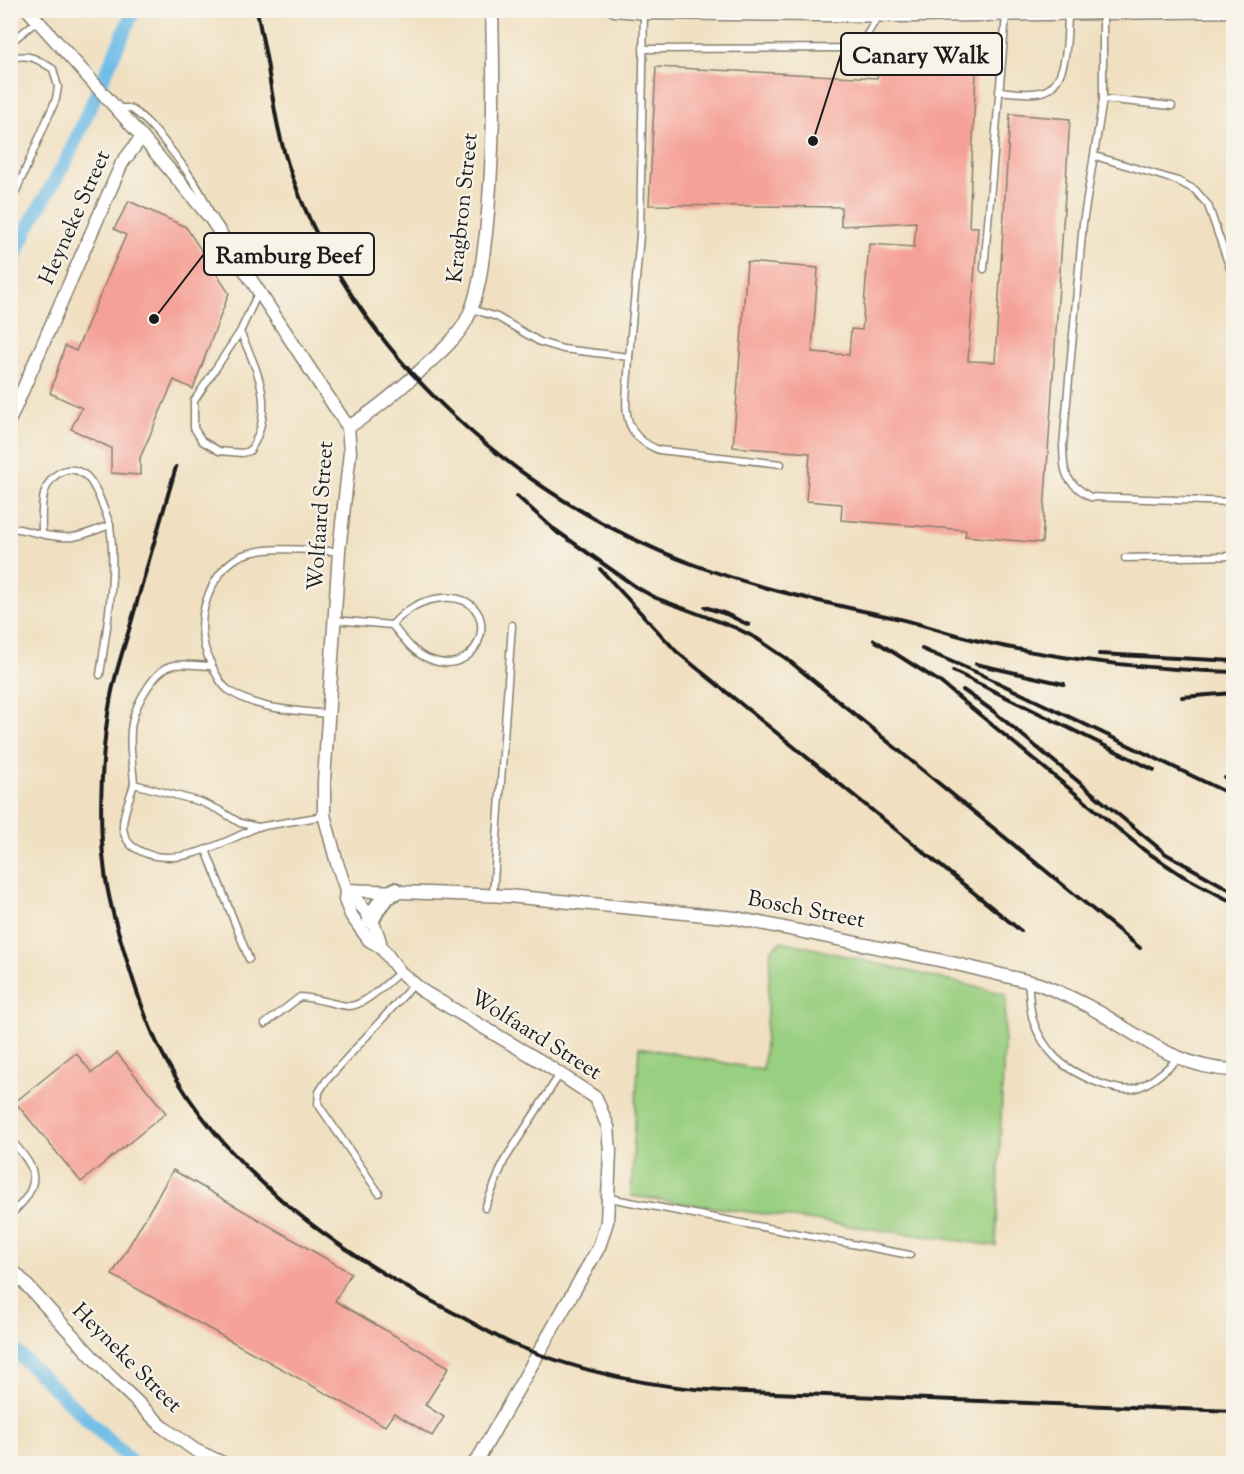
<svg xmlns="http://www.w3.org/2000/svg" width="1244" height="1474" viewBox="0 0 1244 1474" font-family="'Sorts Mill Goudy',serif">
<style>
.green{fill:#99cf80;stroke:#5a764e;stroke-width:1.5}
.lines{fill:none;stroke-linecap:round;stroke-linejoin:round}
.canal{stroke:#6dbce7;stroke-width:14}
.building{fill:#f5a197}
.lane-casing{stroke:#867e6e;stroke-width:9}
.street-casing{stroke:#867e6e;stroke-width:15}
.secondary-casing{stroke:#867e6e;stroke-width:20}
.lane{stroke:#fff;stroke-width:6}
.street{stroke:#fff;stroke-width:12}
.secondary{stroke:#fff;stroke-width:16}
.rail{stroke:#1c1c1c;stroke-width:4}
.labels{text-anchor:middle;dominant-baseline:central;stroke-width:4.5;stroke-linejoin:round;paint-order:stroke}
.street-label{font-size:22px;fill:#1c1c1c;stroke:#f7f3e8}
.leader{fill:none;stroke:#1c1c1c;stroke-width:2}
.callout-dot{fill:#1c1c1c;stroke:#f7f3e8;stroke-width:2}
.callout{fill:#f7f3e8;stroke:#1c1c1c;stroke-width:2}
.callout-label{font-size:24px;text-anchor:middle;font-weight:bold;fill:#1c1c1c}
</style>
<rect width="100%" height="100%" fill="#f7f3e8"/>
<filter id="ink" filterUnits="userSpaceOnUse"><feTurbulence type="fractalNoise" baseFrequency=".0167" numOctaves="2"/><feDisplacementMap in="SourceGraphic" scale="12" xChannelSelector="R" yChannelSelector="G"/><feConvolveMatrix kernelMatrix="1 2 1 2 8 2 1 2 1" color-interpolation-filters="sRGB"/></filter>
<filter id="wash" filterUnits="userSpaceOnUse"><feTurbulence type="fractalNoise" baseFrequency=".008" numOctaves="4" result="noise"/><feDisplacementMap in="SourceGraphic" scale="24" xChannelSelector="R" yChannelSelector="G"/><feGaussianBlur stdDeviation="1.35" result="paint"/><feColorMatrix in="noise" values="0 0 0 0 0 0 0 0 0 0 0 0 0 0 0 0 0 1.4 0 .05"/><feComposite in="paint" operator="in"/></filter>
<g filter="url(#wash)">
<rect width="100%" height="100%" fill="#f0e0c1"/>
<path class="green" d="M 782,941 L 1006,994 L 996,1246 L 631,1196 L 639,1047 L 763,1070 L 771,950 Z"/>
<g class="lines">
<g class="canal">
<path d="M 10,271 L 27,229 L 66,161 L 134,10"/>
<path d="M 10,1346 L 134,1464"/>
</g>
</g>
<g id="blocks">
<g class="building">
<path d="M 883,39 L 977,49 L 969,227 L 978,227 L 968,361 L 995,362 L 1010,114 L 1070,119 L 1042,543 L 965,536 L 966,530 L 841,520 L 842,504 L 806,501 L 810,453 L 733,447 L 747,262 L 818,268 L 812,352 L 849,355 L 851,329 L 862,330 L 869,244 L 914,247 L 916,222 L 841,226 L 841,207 L 649,205 L 656,67 L 877,78 Z"/>
<path d="M 129,201 L 186,227 L 229,293 L 193,389 L 174,380 L 140,458 L 140,475 L 111,473 L 111,448 L 71,429 L 82,408 L 50,393 L 65,346 L 76,351 L 126,235 L 114,229 Z"/>
<path d="M 76,1053 L 92,1073 L 117,1053 L 166,1113 L 81,1182 L 15,1102 Z"/>
<path d="M 173,1170 L 351,1273 L 335,1301 L 449,1367 L 425,1405 L 444,1417 L 432,1436 L 394,1413 L 385,1426 L 112,1275 Z"/>
</g>
</g>
</g>
<g filter="url(#ink)">
<use href="#blocks" fill-opacity="0" stroke="#867e6e" stroke-width="1.5"/>
<g class="lines">
<g class="lane-casing">
<g id="lane">
<path d="M 1103,13 L 1103,99 L 1172,106"/>
<path d="M 10,43 L 37,21"/>
<path d="M 643,49 L 853,48 L 865,38 L 878,16"/>
<path d="M 10,58 C 30,54 36,58 53,69 L 58,87 L 56,99 L 10,205"/>
<path d="M 999,91 C 1012,92 1028,95 1041,92 C 1069,86 1067,35 1068,14"/>
<path d="M 1103,99 L 1083,223 L 1063,446 C 1064,475 1064,480 1090,497 L 1234,502"/>
<path d="M 118,108 L 129,108 C 150,117 202,188 209,210"/>
<path d="M 1095,156 L 1178,181 L 1195,190 L 1208,205 L 1234,280"/>
<path d="M 984,269 L 1006,15"/>
<path d="M 472,309 L 497,317 L 540,342 L 563,349 L 629,357 L 640,235 L 644,13"/>
<path d="M 240,332 C 259,373 276,409 250,451 L 242,453 L 219,451 L 202,441 L 194,428 L 194,401 L 240,332 L 259,291"/>
<path d="M 629,357 C 628,397 614,433 659,450 L 781,464"/>
<path d="M 10,527 C 30,531 54,539 73,537 C 86,535 99,529 110,525 C 105,512 96,483 85,475 C 65,460 45,479 43,500 C 41,511 42,522 42,533"/>
<path d="M 1125,558 L 1234,556"/>
<path d="M 334,620 L 392,625 C 402,637 413,653 429,659 C 484,682 506,594 443,598 C 421,600 407,608 392,625"/>
<path d="M 212,666 C 201,666 186,663 174,665 C 155,668 135,705 132,723 C 128,743 133,765 134,784 L 201,802 L 219,810 L 240,823 L 258,827 L 324,816"/>
<path d="M 100,675 C 107,626 117,575 110,525"/>
<path d="M 327,714 C 293,710 255,710 227,689 C 221,684 217,676 214,670 C 207,657 202,642 202,627 C 202,600 218,565 243,555 C 270,545 310,551 339,551"/>
<path d="M 134,784 C 130,798 122,815 123,829 C 124,836 129,845 135,848 C 171,872 223,843 257,827"/>
<path d="M 206,850 L 249,959"/>
<path d="M 493,895 L 512,625"/>
<path d="M 1028,981 C 1030,994 1029,1011 1034,1023 C 1038,1035 1047,1049 1056,1058 C 1071,1073 1116,1095 1137,1088 C 1153,1082 1165,1070 1178,1059"/>
<path d="M 265,1024 L 300,997 C 317,998 332,1004 348,1006 C 363,1007 388,982 400,972"/>
<path d="M 10,1138 C 17,1148 29,1159 32,1170 C 38,1188 22,1204 10,1215"/>
<path d="M 379,1193 L 318,1104 L 319,1092 L 326,1081 L 414,984"/>
<path d="M 609,1198 L 910,1255"/>
<path d="M 485,1208 L 504,1161 L 560,1074"/>
</g>
</g>
<g class="street-casing">
<g id="street">
<path d="M 28,10 L 142,137 L 211,219 L 348,427 L 350,452 L 339,551 L 324,781 L 324,815 L 337,863 L 346,890 L 345,900 L 351,915 L 369,940 L 381,947 L 400,972 L 424,992 L 542,1062 L 596,1098 L 608,1127 L 610,1151 L 607,1222 L 599,1247 L 478,1459 L 473,1464"/>
<path d="M 614,10 L 649,13 L 914,16 L 1234,11"/>
<path d="M 10,419 L 122,163 L 142,137"/>
<path d="M 348,427 C 375,411 397,391 420,371 C 436,356 455,341 466,321 C 480,294 482,263 486,233 C 494,158 494,86 492,10"/>
<path d="M 346,890 L 508,896 L 736,918 L 948,962 L 1039,984 C 1060,992 1082,1002 1102,1014 C 1143,1039 1183,1069 1234,1070"/>
<path d="M 346,890 C 363,905 377,924 381,947"/>
<path d="M 10,1267 L 109,1375 L 164,1428 L 195,1450 L 225,1464"/>
</g>
</g>
<g class="secondary-casing">
<path id="secondary" d="M 371,920 C 377,907 382,898 395,891"/>
</g>
<use href="#lane" class="lane"/>
<use href="#street" class="street"/>
<use href="#secondary" class="secondary"/>
<g class="rail">
<path d="M 257,10 C 260,28 264,45 267,62 C 273,100 278,139 292,176 C 356,355 516,498 692,564 C 759,589 830,604 900,619 C 929,626 958,637 988,643 C 1069,661 1151,669 1234,672"/>
<path d="M 176,467 C 162,516 147,566 133,616 C 126,642 116,669 111,696 C 102,744 98,815 104,864 C 107,898 118,931 128,964 C 136,990 145,1017 157,1043 C 217,1167 333,1250 452,1312 C 473,1322 493,1336 515,1345 C 583,1373 649,1387 722,1391 L 1234,1411"/>
<path d="M 517,496 L 559,534"/>
<path d="M 554,529 L 636,587 L 656,598 L 736,628 L 756,638 L 787,659 L 1140,948"/>
<path d="M 600,569 L 677,652 L 1021,931"/>
<path d="M 705,607 L 726,614 L 749,625"/>
<path d="M 874,640 L 940,682 L 1144,850 L 1183,876 L 1234,903"/>
<path d="M 922,649 L 978,673 L 1234,796"/>
<path d="M 1099,654 L 1234,661"/>
<path d="M 976,664 L 1064,684"/>
<path d="M 953,671 L 1154,770"/>
<path d="M 963,690 L 993,711 L 1166,854 L 1234,892"/>
<path d="M 1182,697 L 1234,693"/>
<path d="M 1225,778 L 1234,782"/>
</g>
</g>
</g>
<g class="labels">
<g class="street-label">
<text transform="translate(464 208) rotate(-84)">Kragbron Street</text>
<text transform="translate(76 218) rotate(-66)">Heyneke Street</text>
<text transform="translate(322 516) rotate(-86)">Wolfaard Street</text>
<text transform="translate(806 911) rotate(11)">Bosch Street</text>
<text transform="translate(535 1036) rotate(32)">Wolfaard Street</text>
<text transform="translate(126 1359) rotate(45)">Heyneke Street</text>
</g>
</g>
<path class="leader" d="M813 141L841 54M154 319L204 254"/>
<g class="callout-dot">
<circle cx="813" cy="141" r="6"/>
<circle cx="154" cy="319" r="6"/>
</g>
<g class="callout">
<rect x="841" y="33" width="161" height="42" rx="6"/>
<rect x="204" y="233" width="170" height="42" rx="6"/>
</g>
<g class="callout-label">
<text x="921" y="63">Canary Walk</text>
<text x="289" y="263">Ramburg Beef</text>
</g>
<rect width="1244" height="1474" fill="none" stroke="#f7f3e8" stroke-width="36"/>
</svg>
